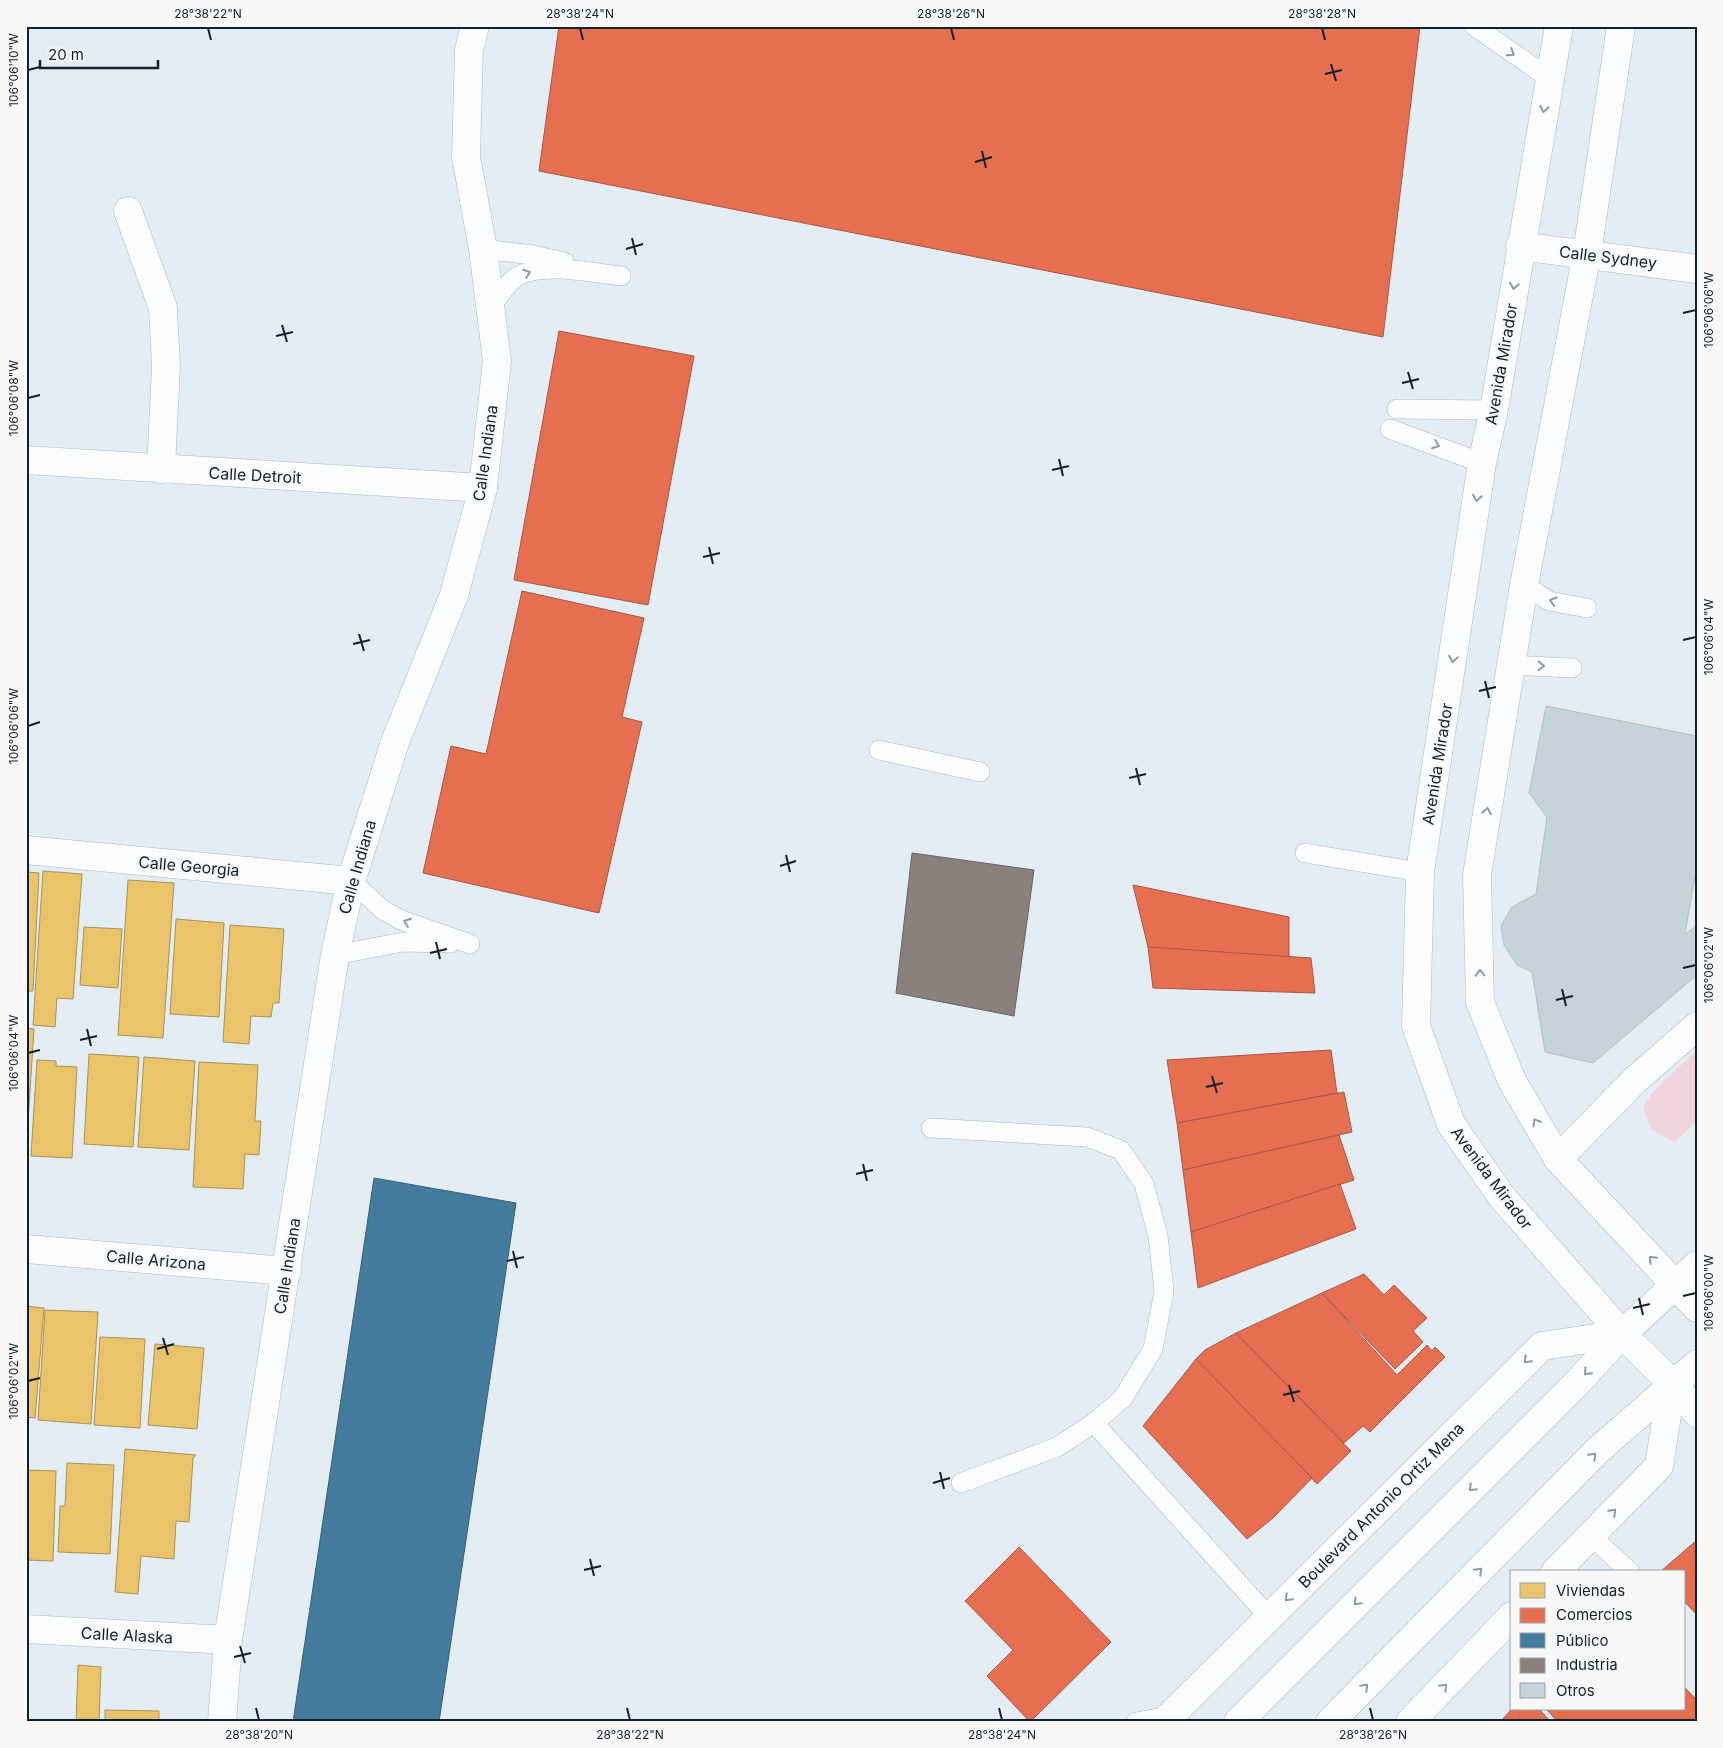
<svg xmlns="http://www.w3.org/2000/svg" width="1723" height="1748" viewBox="0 0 1723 1748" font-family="Inter,sans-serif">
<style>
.green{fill:#f2d4de}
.homes{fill:#e9c46a;stroke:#a99358}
.shops{fill:#e76f51;stroke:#a75846}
.public{fill:#457b9d;stroke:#36607c}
.industry{fill:#8a817c;stroke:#666465}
.building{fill:#c5d3da;stroke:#b1bfc6}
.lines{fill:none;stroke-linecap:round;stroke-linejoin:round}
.service-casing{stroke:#aeb8c2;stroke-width:20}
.minor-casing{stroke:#aeb8c2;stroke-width:29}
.tertiary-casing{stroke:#aeb8c2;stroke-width:29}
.secondary-casing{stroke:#aeb8c2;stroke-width:29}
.primary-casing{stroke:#aeb8c2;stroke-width:29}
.service{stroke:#fbfcfd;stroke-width:19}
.minor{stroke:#fbfcfd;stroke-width:28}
.tertiary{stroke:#fbfcfd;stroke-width:28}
.secondary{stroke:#fbfcfd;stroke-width:28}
.primary{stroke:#fbfcfd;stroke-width:28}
.oneway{stroke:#9399a0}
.ticks{fill:none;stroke:#13212e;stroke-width:2}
.labels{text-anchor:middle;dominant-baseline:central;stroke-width:5;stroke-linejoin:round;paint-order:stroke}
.street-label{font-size:16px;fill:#13212e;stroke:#f8f8f8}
.neatline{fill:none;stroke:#13212e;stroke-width:2}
.ticks-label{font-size:12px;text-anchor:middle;fill:#13212e}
</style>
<rect width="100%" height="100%" fill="#e4ecf4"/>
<path class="green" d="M 1697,1050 L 1697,1121 L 1674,1142 L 1651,1129 L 1643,1108 L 1652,1093 Z"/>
<g class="homes">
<path d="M 43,871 L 82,874 L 73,999 L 57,998 L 55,1027 L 33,1025 Z"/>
<path d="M 26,872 L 39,873 L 33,991 L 26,991 Z"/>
<path d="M 128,880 L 174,883 L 163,1038 L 118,1035 Z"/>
<path d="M 176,919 L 224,923 L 219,1017 L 170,1014 Z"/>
<path d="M 230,925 L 284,929 L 279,1003 L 273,1003 L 271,1017 L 251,1016 L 249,1044 L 223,1042 Z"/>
<path d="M 84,927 L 122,929 L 118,988 L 80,985 Z"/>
<path d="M 26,1028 L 34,1029 L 26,1153 Z"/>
<path d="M 89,1054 L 139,1057 L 133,1147 L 84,1144 Z"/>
<path d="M 144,1057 L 195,1061 L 189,1150 L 138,1147 Z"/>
<path d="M 37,1060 L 56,1061 L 56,1066 L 77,1067 L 72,1158 L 31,1156 Z"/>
<path d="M 199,1062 L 258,1065 L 255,1121 L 261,1121 L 259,1155 L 245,1154 L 243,1189 L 193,1187 Z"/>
<path d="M 26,1306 L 44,1308 L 35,1418 L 26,1417 Z"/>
<path d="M 45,1310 L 98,1312 L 91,1424 L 38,1420 Z"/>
<path d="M 100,1337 L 145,1339 L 140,1428 L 94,1425 Z"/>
<path d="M 155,1344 L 204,1348 L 197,1429 L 148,1425 Z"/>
<path d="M 125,1449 L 196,1455 L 193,1458 L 189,1522 L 176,1521 L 174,1559 L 141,1556 L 138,1594 L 115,1592 Z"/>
<path d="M 67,1463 L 114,1465 L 110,1554 L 58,1552 L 60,1506 L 65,1506 Z"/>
<path d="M 26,1470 L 56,1471 L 53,1561 L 26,1560 Z"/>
<path d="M 78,1665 L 101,1667 L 99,1722 L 76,1722 Z"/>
<path d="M 105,1710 L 159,1711 L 159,1722 L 105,1722 Z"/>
</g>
<g class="shops">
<path d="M 559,26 L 1420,26 L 1383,337 L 539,171 Z"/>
<path d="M 559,331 L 694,356 L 648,605 L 514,580 Z"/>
<path d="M 522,591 L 644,618 L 622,717 L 642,722 L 599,913 L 423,873 L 451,746 L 486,754 Z"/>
<path d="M 1133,885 L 1289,917 L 1289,957 L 1148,947 Z"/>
<path d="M 1148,947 L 1311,958 L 1315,993 L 1153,988 Z"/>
<path d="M 1331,1050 L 1337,1093 L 1177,1123 L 1167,1060 Z"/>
<path d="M 1344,1092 L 1352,1132 L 1183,1170 L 1177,1123 Z"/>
<path d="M 1339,1135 L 1354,1180 L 1191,1232 L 1183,1170 Z"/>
<path d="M 1340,1184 L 1356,1229 L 1198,1288 L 1191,1232 Z"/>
<path d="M 1364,1274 L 1384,1295 L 1394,1285 L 1427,1318 L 1413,1331 L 1423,1342 L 1395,1369 L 1322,1293 Z"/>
<path d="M 1322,1293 L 1397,1375 L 1427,1345 L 1432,1351 L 1435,1347 L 1445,1357 L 1370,1432 L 1363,1426 L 1344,1443 L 1236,1333 Z"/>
<path d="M 1236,1333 L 1351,1451 L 1317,1484 L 1196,1359 L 1205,1350 Z"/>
<path d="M 1196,1359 L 1312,1478 L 1273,1518 L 1247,1539 L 1143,1426 Z"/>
<path d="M 1697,1540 L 1697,1615 L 1684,1601 L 1684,1572 L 1660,1572 Z"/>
<path d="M 1019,1547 L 1111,1642 L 1030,1722 L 987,1676 L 1013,1650 L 965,1601 Z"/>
<path d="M 1684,1687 L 1697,1700 L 1697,1721 L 1558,1722 L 1546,1709 L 1684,1709 Z"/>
<path d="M 1512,1709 L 1539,1709 L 1551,1722 L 1500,1722 Z"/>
</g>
<path class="public" d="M 374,1178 L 516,1203 L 439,1722 L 293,1722 Z"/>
<path class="industry" d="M 912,853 L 1034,870 L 1014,1016 L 896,993 Z"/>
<path class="building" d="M 1546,706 L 1697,736 L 1697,865 L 1685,934 L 1697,926 L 1697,975 L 1593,1063 L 1545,1052 L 1532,972 L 1517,965 L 1504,945 L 1501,926 L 1512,907 L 1536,894 L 1547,817 L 1529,793 Z"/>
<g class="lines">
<g class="service-casing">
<g id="service">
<path d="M 1474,26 L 1549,78"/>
<path d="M 483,249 L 533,255 L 564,262"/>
<path d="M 492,305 C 499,296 506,285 515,278 C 540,261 592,273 621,276"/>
<path d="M 1397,409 L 1494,410"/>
<path d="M 1390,429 L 1482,463"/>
<path d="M 1524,585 L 1549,601 L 1587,608"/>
<path d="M 1509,665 L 1572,668"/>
<path d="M 879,750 L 980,772"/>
<path d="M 1305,853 L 1420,872"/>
<path d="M 351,881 L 383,910 L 401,920 L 470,944"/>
<path d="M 335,955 L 403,942 L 451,943"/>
<path d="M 931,1128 L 1087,1137 L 1121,1150 L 1144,1184 L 1158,1236 L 1164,1291 L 1153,1349 L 1123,1398 L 1094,1423 L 1057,1447 L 961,1483"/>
<path d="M 1094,1423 L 1269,1617"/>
<path d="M 1590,1535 L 1630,1572"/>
<path d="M 1136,1722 L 1169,1716"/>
</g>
</g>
<g class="minor-casing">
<g id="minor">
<path d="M 128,211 L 163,308 L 166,366 L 161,469"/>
<path d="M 1520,246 L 1697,269"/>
<path d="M 26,460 L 483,488"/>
<path d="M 26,850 L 351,881"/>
<path d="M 1558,1159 L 1634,1081 L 1697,1026"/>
<path d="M 26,1249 L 287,1271"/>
<path d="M 26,1629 L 228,1640"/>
</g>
</g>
<g class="tertiary-casing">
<g id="tertiary">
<path d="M 1555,1572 L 1659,1466 L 1672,1383"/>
<path d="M 222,1722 L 228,1640 L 335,955 L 351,881 L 395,742 L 454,595 L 483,488 L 497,361 L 483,249 L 466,157 L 469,50 L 475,26"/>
<path d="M 1164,1722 L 1542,1346 L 1622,1334"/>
<path d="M 1410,1722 L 1512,1616"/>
</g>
</g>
<g class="secondary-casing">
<g id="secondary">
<path d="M 1559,26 L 1494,410 L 1482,463 L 1420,872 L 1416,1026 L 1451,1124 L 1502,1197 L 1622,1334 L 1672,1383 L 1697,1413"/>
<path d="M 1621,26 L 1587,253 L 1524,585 L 1477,875 L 1480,1002 L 1512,1081 L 1558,1159 L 1697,1308"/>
</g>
</g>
<g class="primary-casing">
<g id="primary">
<path d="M 1238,1722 L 1578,1382 L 1622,1334 L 1697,1265"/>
<path d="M 1330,1722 L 1598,1450 L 1697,1364"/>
</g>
</g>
<use href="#service" class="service"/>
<use href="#minor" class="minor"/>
<use href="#tertiary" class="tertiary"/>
<use href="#secondary" class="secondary"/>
<use href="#primary" class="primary"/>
</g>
<defs><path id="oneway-chevron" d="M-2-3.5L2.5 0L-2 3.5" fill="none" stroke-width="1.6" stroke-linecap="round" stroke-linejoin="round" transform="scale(1.25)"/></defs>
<g class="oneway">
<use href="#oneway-chevron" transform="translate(1511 53) rotate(33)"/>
<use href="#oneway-chevron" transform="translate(1544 109) rotate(100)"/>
<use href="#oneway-chevron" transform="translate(527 273) rotate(-20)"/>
<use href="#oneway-chevron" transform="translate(1514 286) rotate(99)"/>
<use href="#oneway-chevron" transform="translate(1436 445) rotate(21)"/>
<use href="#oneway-chevron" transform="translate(1477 498) rotate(99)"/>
<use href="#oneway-chevron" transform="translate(1553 601) rotate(-164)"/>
<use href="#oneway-chevron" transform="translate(1453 659) rotate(99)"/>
<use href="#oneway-chevron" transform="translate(1541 666) rotate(2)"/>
<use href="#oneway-chevron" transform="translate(1487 811) rotate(-81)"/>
<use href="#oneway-chevron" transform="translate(407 922) rotate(-160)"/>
<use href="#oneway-chevron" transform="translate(1480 973) rotate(-92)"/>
<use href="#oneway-chevron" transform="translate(1536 1122) rotate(-121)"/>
<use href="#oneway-chevron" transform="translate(1652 1259) rotate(-133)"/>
<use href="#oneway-chevron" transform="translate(1527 1360) rotate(135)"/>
<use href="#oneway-chevron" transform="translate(1587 1372) rotate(133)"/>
<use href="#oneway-chevron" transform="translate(1593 1456) rotate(-45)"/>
<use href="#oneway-chevron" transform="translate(1472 1488) rotate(135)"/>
<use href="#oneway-chevron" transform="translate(1613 1512) rotate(-45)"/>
<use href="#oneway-chevron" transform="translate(1479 1571) rotate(-45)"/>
<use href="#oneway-chevron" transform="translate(1288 1598) rotate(135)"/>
<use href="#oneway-chevron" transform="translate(1357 1602) rotate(135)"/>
<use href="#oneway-chevron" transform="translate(1365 1687) rotate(-45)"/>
<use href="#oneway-chevron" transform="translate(1444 1687) rotate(-46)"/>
</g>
<path class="ticks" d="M 208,28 L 211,40M 580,28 L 583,40M 951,28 L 954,40M 1322,28 L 1325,40M 1331,64 L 1336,81M 28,70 L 40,67M 1325,74 L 1342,70M 982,151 L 986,168M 975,162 L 992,157M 632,238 L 636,255M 626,249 L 643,244M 1683,313 L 1696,310M 282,325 L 287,342M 276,336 L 293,332M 1408,372 L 1413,389M 1402,383 L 1419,379M 28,398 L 40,395M 1059,459 L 1063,476M 1052,470 L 1069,466M 709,547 L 713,564M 703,557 L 720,553M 359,634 L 364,651M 1683,640 L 1696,637M 353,644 L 370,640M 1485,681 L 1489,698M 1479,691 L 1496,687M 28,726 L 40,722M 1136,768 L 1140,785M 1129,778 L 1146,774M 786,855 L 790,872M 780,866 L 796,861M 436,942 L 440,959M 430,953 L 447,949M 1683,968 L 1696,965M 1562,989 L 1566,1006M 1556,1000 L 1573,996M 87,1029 L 91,1046M 80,1040 L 97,1036M 28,1053 L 40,1050M 1212,1076 L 1217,1093M 1206,1087 L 1223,1083M 863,1164 L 867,1181M 856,1174 L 873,1170M 513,1251 L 517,1268M 507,1261 L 524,1257M 1683,1296 L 1696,1293M 1639,1298 L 1643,1315M 1633,1308 L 1650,1304M 163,1338 L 168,1355M 157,1349 L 174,1344M 28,1381 L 40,1378M 1289,1385 L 1294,1402M 1283,1395 L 1300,1391M 940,1472 L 944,1489M 933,1483 L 950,1478M 590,1559 L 594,1576M 584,1570 L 601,1566M 240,1646 L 245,1663M 234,1657 L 251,1653M 256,1708 L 259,1720M 627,1708 L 630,1720M 999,1708 L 1002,1720M 1370,1708 L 1373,1720"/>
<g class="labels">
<g class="street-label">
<text transform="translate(1608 257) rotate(7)">Calle Sydney</text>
<text transform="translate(1501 364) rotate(-80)">Avenida Mirador</text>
<text transform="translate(485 453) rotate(-82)">Calle Indiana</text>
<text transform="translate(255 475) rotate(3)">Calle Detroit</text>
<text transform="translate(1437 764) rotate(-81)">Avenida Mirador</text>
<text transform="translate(189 866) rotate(5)">Calle Georgia</text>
<text transform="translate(357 867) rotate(-74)">Calle Indiana</text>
<text transform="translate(1492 1178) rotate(53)">Avenida Mirador</text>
<text transform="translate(156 1260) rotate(5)">Calle Arizona</text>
<text transform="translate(287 1266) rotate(-81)">Calle Indiana</text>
<text transform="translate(1381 1505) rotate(-45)">Boulevard Antonio Ortiz Mena</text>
<text transform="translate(127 1635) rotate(3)">Calle Alaska</text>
</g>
</g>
<rect width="1723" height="1748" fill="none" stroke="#f8f8f8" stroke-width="55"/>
<rect x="1510" y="1570" width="175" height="140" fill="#f8f8f8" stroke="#9ca2a7"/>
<rect x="1520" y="1583" width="25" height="15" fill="#e9c46a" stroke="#9ca2a7"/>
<text x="1556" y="1596" font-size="15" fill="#13212e">Viviendas</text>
<rect x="1520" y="1608" width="25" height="15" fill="#e76f51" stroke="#9ca2a7"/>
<text x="1556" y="1620" font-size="15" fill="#13212e">Comercios</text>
<rect x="1520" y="1633" width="25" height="15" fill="#457b9d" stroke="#9ca2a7"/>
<text x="1556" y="1646" font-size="15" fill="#13212e">Público</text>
<rect x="1520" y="1658" width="25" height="15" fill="#8a817c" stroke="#9ca2a7"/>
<text x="1556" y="1670" font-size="15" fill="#13212e">Industria</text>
<rect x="1520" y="1683" width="25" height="15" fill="#c5d3da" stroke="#9ca2a7"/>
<text x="1556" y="1696" font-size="15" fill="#13212e">Otros</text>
<path d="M40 60v8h118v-8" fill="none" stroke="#13212e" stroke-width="2.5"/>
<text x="48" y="60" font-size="15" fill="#13212e" stroke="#f8f8f8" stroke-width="4" paint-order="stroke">20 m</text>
<rect x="28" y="28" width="1668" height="1692" class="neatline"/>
<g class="ticks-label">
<text x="208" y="18">28°38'22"N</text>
<text x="580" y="18">28°38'24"N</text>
<text x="951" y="18">28°38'26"N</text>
<text x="1322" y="18">28°38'28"N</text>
<text transform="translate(14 70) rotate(-90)" y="4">106°06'10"W</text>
<text transform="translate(1709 310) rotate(-90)" y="4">106°06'06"W</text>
<text transform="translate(14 398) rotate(-90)" y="4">106°06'08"W</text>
<text transform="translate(1709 637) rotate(-90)" y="4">106°06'04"W</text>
<text transform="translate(14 726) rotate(-90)" y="4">106°06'06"W</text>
<text transform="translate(1709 965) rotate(-90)" y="4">106°06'02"W</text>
<text transform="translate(14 1053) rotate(-90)" y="4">106°06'04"W</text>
<text transform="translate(1709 1293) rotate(-90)" y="4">106°06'00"W</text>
<text transform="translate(14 1381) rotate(-90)" y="4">106°06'02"W</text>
<text x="259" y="1739">28°38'20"N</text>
<text x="630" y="1739">28°38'22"N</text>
<text x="1002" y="1739">28°38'24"N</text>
<text x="1373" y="1739">28°38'26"N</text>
</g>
</svg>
